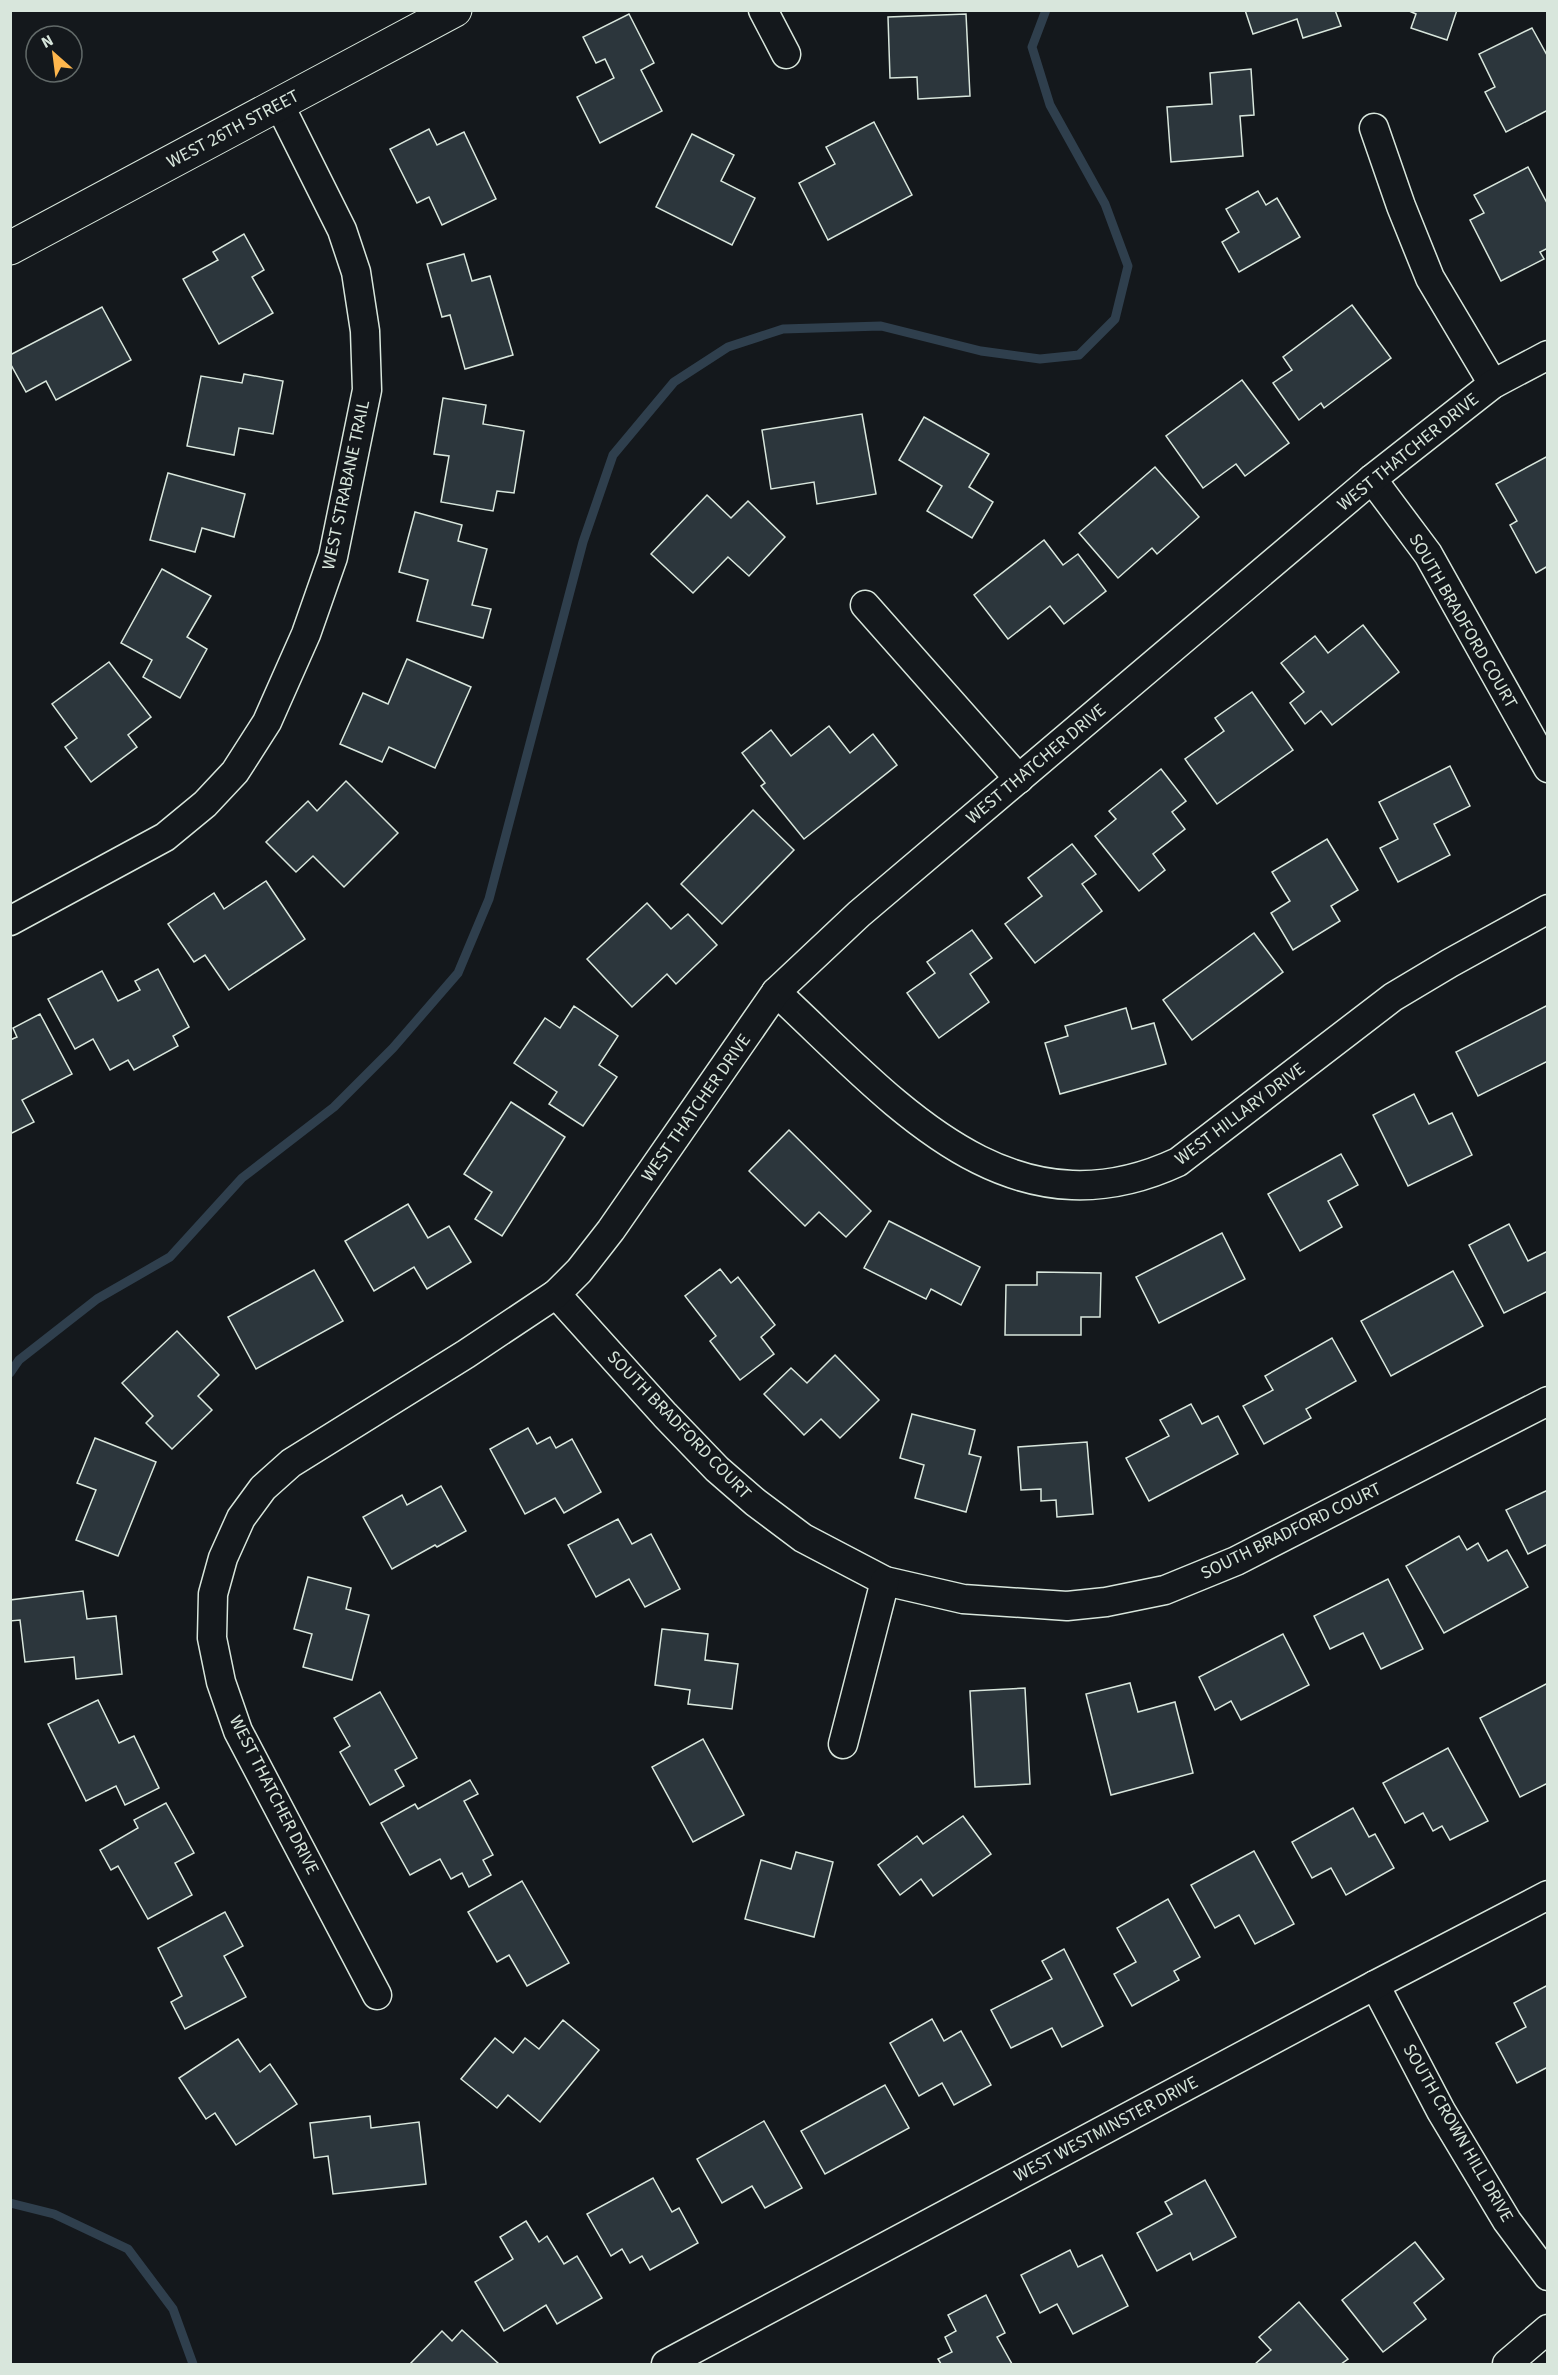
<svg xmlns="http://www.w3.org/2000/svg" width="1558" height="2375" viewBox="0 0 1558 2375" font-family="'Source Sans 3',sans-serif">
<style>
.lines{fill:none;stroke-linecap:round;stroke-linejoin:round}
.stream{stroke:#2f3f4d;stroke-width:9}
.building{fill:#2c363c;stroke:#d8e6dc;stroke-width:1.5}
.minor-casing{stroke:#d8e6dc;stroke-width:31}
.secondary-casing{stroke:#d8e6dc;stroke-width:35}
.minor{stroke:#14181c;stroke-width:28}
.secondary{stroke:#14181c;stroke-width:33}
.labels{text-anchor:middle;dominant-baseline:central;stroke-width:4.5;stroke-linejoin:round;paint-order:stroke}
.street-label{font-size:18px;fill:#d8e6dc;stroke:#14181c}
</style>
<rect width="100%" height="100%" fill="#14181c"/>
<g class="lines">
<g class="stream">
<path d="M 10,1373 L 19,1360 L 97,1299 L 170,1257 L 242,1178 L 334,1107 L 393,1048 L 458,973 L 489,899 L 583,542 L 613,455 L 674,382 L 728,347 L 783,329 L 881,326 L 981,351 L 1040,359 L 1079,355 L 1115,319 L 1128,266 L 1105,204 L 1050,105 L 1032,47 L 1046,10"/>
<path d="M 10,2203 L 54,2214 L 128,2249 L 173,2309 L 193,2364"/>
</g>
</g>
<g class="building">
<path d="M 1245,10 L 1335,10 L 1341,26 L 1303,38 L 1297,19 L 1253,34 Z"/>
<path d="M 1407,10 L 1457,10 L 1447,40 L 1411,28 L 1416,14 Z"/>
<path d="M 629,14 L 654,63 L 641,70 L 662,111 L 600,143 L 577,97 L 614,78 L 605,59 L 596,63 L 583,37 Z"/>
<path d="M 966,14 L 970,96 L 918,99 L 917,77 L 890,78 L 888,17 Z"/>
<path d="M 1532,28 L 1548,57 L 1548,110 L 1506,132 L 1485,92 L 1495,87 L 1479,54 Z"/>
<path d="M 1251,69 L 1254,115 L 1240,116 L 1243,156 L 1171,162 L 1167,107 L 1212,104 L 1210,73 Z"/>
<path d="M 874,122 L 912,195 L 828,240 L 799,183 L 835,164 L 826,147 Z"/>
<path d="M 429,129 L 437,145 L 464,132 L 496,199 L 442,225 L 429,197 L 417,203 L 390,149 Z"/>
<path d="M 692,134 L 734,155 L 721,181 L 755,198 L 732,245 L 656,207 Z"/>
<path d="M 1528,167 L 1548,205 L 1548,248 L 1540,252 L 1544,259 L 1501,281 L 1470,220 L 1484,213 L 1474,195 Z"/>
<path d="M 1258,191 L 1266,205 L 1277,198 L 1300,237 L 1239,272 L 1222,242 L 1239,232 L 1226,209 Z"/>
<path d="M 244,234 L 264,270 L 252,277 L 273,313 L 219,344 L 183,279 L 218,260 L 213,252 Z"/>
<path d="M 464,254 L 472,281 L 490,276 L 513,355 L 465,369 L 450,315 L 442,317 L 427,264 Z"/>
<path d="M 1352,305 L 1391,358 L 1324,408 L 1321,403 L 1299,420 L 1273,383 L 1292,370 L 1283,357 Z"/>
<path d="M 102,307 L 131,360 L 56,400 L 46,381 L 26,392 L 10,363 L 10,355 Z"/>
<path d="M 244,374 L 283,381 L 273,434 L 239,428 L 234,455 L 187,446 L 201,376 L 242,383 Z"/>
<path d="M 1242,380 L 1289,443 L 1245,476 L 1236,464 L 1203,488 L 1166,436 Z"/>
<path d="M 443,398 L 486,405 L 483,424 L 524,431 L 514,493 L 497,491 L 493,511 L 441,502 L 449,456 L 434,454 Z"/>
<path d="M 862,414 L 876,494 L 817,504 L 814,482 L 771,489 L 762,430 Z"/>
<path d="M 924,417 L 989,454 L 969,487 L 993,502 L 972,538 L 927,511 L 942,486 L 899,460 Z"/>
<path d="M 1548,456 L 1548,566 L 1536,573 L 1510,525 L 1517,521 L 1496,484 Z"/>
<path d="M 1155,467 L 1199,517 L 1157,554 L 1152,548 L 1118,578 L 1079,533 Z"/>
<path d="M 168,473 L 245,494 L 234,537 L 202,528 L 195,552 L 150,540 Z"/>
<path d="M 707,495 L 731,518 L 748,501 L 785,537 L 749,576 L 728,557 L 693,593 L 651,554 Z"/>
<path d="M 415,512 L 462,525 L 458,541 L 487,549 L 472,605 L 491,609 L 483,638 L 417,621 L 428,580 L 399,572 Z"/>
<path d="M 1044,540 L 1063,565 L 1078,554 L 1106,591 L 1064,624 L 1050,606 L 1008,639 L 974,595 Z"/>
<path d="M 162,569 L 211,596 L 187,637 L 207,649 L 180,698 L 143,677 L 152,660 L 121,643 Z"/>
<path d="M 1363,625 L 1399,672 L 1332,725 L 1321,711 L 1305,724 L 1290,703 L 1304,692 L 1281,663 L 1315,636 L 1328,653 Z"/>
<path d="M 407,659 L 471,687 L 435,768 L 389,747 L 382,762 L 340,744 L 363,693 L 388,704 Z"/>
<path d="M 109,662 L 151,717 L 128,735 L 137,747 L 91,782 L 65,747 L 77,738 L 52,704 Z"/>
<path d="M 1252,692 L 1293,750 L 1217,804 L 1185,759 L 1224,731 L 1215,718 Z"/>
<path d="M 829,726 L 850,753 L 873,734 L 897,765 L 804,839 L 761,786 L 765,783 L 742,753 L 771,730 L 791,756 Z"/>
<path d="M 1450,766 L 1470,806 L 1434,824 L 1450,855 L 1398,882 L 1380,848 L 1398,839 L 1379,802 Z"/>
<path d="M 1161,769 L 1186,801 L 1172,812 L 1185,829 L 1153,854 L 1165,870 L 1139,891 L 1095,836 L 1116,819 L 1109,811 Z"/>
<path d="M 346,781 L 398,833 L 344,887 L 313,856 L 296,872 L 266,842 L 308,801 L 317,811 Z"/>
<path d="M 753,810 L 794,850 L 722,924 L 681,884 Z"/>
<path d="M 1327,839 L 1358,890 L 1331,906 L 1340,921 L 1293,950 L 1271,913 L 1290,901 L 1272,872 Z"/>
<path d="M 1072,844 L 1096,874 L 1082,884 L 1102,911 L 1035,963 L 1005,924 L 1042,896 L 1028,878 Z"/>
<path d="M 266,881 L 305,939 L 229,990 L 205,955 L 194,962 L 168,924 L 214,893 L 224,909 Z"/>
<path d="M 647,903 L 671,929 L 688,914 L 717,945 L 676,984 L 667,974 L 632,1007 L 587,959 Z"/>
<path d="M 972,930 L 992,958 L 970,974 L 989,1002 L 939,1038 L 907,993 L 935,973 L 927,962 Z"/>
<path d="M 1254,933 L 1283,972 L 1192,1040 L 1163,1000 Z"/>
<path d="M 158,969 L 189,1027 L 173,1036 L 178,1046 L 134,1070 L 128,1060 L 110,1070 L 93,1039 L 75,1049 L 48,999 L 102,971 L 118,1001 L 140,990 L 135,981 Z"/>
<path d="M 1548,1005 L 1548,1061 L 1478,1096 L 1456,1052 Z"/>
<path d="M 574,1006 L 618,1036 L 599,1065 L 617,1077 L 583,1126 L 549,1104 L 557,1092 L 514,1063 L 545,1018 L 560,1028 Z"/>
<path d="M 1126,1008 L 1132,1029 L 1154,1023 L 1166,1064 L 1060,1094 L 1045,1043 L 1068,1036 L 1065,1026 Z"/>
<path d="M 40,1014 L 72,1074 L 22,1100 L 34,1122 L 10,1134 L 10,1040 L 17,1037 L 13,1028 Z"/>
<path d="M 1414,1094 L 1429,1124 L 1452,1113 L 1472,1155 L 1408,1186 L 1373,1115 Z"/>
<path d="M 511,1102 L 565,1137 L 502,1236 L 475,1219 L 492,1192 L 464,1174 Z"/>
<path d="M 789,1130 L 871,1211 L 846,1237 L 819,1212 L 805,1226 L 749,1171 Z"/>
<path d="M 1341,1154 L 1358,1185 L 1328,1201 L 1342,1227 L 1300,1251 L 1268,1194 Z"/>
<path d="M 408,1204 L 428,1238 L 449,1226 L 471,1262 L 427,1289 L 414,1267 L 374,1291 L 345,1241 Z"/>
<path d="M 889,1221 L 980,1267 L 961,1305 L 931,1289 L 926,1299 L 864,1268 Z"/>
<path d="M 1509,1224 L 1528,1261 L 1548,1251 L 1548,1291 L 1504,1313 L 1469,1245 Z"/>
<path d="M 1222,1233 L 1245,1279 L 1159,1323 L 1136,1277 Z"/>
<path d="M 720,1269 L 731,1283 L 738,1277 L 775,1325 L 761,1337 L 774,1354 L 740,1380 L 710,1341 L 716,1336 L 685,1296 Z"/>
<path d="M 314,1270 L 343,1321 L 256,1369 L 228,1317 Z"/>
<path d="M 1453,1271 L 1483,1326 L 1391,1376 L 1361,1321 Z"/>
<path d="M 1037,1272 L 1101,1273 L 1100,1317 L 1081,1317 L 1081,1335 L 1005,1335 L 1006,1285 L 1037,1285 Z"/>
<path d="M 177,1331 L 219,1375 L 198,1396 L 212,1410 L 172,1449 L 146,1423 L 153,1416 L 122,1383 Z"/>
<path d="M 1332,1338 L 1356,1381 L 1306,1409 L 1311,1418 L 1264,1444 L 1243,1406 L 1273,1390 L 1265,1376 Z"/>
<path d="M 835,1355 L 879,1400 L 840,1438 L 821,1419 L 804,1435 L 764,1394 L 791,1368 L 807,1383 Z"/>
<path d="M 1191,1404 L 1202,1424 L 1218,1416 L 1238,1454 L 1149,1501 L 1126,1458 L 1169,1436 L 1160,1420 Z"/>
<path d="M 912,1414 L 975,1430 L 969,1454 L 981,1457 L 966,1512 L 915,1498 L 924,1465 L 900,1458 Z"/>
<path d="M 528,1428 L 537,1444 L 550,1437 L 556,1448 L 572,1439 L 601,1492 L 564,1513 L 555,1498 L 525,1514 L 490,1449 Z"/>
<path d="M 95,1438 L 156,1462 L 118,1556 L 76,1540 L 96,1490 L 77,1483 Z"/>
<path d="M 1087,1442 L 1093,1514 L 1057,1517 L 1056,1500 L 1041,1501 L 1041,1489 L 1021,1490 L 1018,1447 Z"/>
<path d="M 441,1486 L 466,1531 L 437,1547 L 435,1545 L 392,1569 L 363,1517 L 402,1495 L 407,1505 Z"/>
<path d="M 1548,1490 L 1548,1544 L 1528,1554 L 1506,1510 Z"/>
<path d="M 618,1519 L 632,1544 L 651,1534 L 680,1589 L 645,1607 L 629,1579 L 596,1597 L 568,1545 Z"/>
<path d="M 1459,1536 L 1467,1550 L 1478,1543 L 1488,1561 L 1507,1550 L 1528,1587 L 1444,1633 L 1406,1566 Z"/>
<path d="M 308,1577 L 351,1588 L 346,1609 L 369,1615 L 352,1680 L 303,1667 L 312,1634 L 294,1629 Z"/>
<path d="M 1388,1579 L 1423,1649 L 1381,1669 L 1363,1633 L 1330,1649 L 1314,1616 Z"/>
<path d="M 83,1591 L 87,1619 L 116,1616 L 122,1674 L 76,1679 L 74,1657 L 25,1662 L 20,1620 L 10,1621 L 10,1600 Z"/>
<path d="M 662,1629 L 708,1634 L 705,1660 L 738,1664 L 732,1709 L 688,1704 L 690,1690 L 655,1685 Z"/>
<path d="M 1283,1634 L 1309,1685 L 1241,1720 L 1231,1701 L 1215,1710 L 1199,1677 Z"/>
<path d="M 1130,1683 L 1138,1712 L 1175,1702 L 1193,1773 L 1111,1795 L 1086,1694 Z"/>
<path d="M 1548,1683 L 1548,1783 L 1520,1797 L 1480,1718 Z"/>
<path d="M 1025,1688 L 1030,1784 L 975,1787 L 970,1691 Z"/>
<path d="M 380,1692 L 417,1758 L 395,1770 L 404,1786 L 370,1805 L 340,1752 L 350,1746 L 334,1718 Z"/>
<path d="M 98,1700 L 119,1743 L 134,1736 L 159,1788 L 125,1805 L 116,1786 L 86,1801 L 48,1724 Z"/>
<path d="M 703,1739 L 744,1815 L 693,1842 L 652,1767 Z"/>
<path d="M 1448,1748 L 1488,1821 L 1450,1840 L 1442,1826 L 1433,1831 L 1423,1813 L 1405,1823 L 1383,1783 Z"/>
<path d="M 470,1780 L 478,1794 L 464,1801 L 493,1855 L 483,1860 L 491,1875 L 469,1887 L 462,1873 L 451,1879 L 440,1859 L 410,1875 L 381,1823 L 415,1804 L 418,1809 Z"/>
<path d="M 166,1803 L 194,1853 L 175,1863 L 192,1895 L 148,1919 L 118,1866 L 111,1870 L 100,1850 L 138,1828 L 134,1820 Z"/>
<path d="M 1353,1808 L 1369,1837 L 1375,1834 L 1394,1868 L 1346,1895 L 1331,1868 L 1312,1878 L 1292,1842 Z"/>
<path d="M 963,1816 L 991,1854 L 933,1896 L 921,1879 L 900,1895 L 878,1865 L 917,1836 L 923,1844 Z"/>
<path d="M 1254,1851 L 1294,1924 L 1255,1944 L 1239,1915 L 1215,1928 L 1191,1885 Z"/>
<path d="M 796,1852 L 833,1862 L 814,1937 L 745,1919 L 761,1860 L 791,1869 Z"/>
<path d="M 522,1881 L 569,1963 L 527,1986 L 509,1955 L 497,1962 L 468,1912 Z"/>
<path d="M 1168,1899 L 1200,1957 L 1174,1971 L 1179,1980 L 1132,2006 L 1114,1974 L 1136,1962 L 1117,1928 Z"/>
<path d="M 225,1912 L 243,1946 L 224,1956 L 246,1997 L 185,2029 L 171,2002 L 182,1996 L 158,1948 Z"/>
<path d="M 1064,1949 L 1103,2026 L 1062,2047 L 1052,2028 L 1011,2048 L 991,2010 L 1052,1979 L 1042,1961 Z"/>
<path d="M 1548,1985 L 1548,2067 L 1517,2083 L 1496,2043 L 1526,2027 L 1514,2003 Z"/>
<path d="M 932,2019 L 944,2041 L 961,2031 L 991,2085 L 954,2105 L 942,2083 L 919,2096 L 890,2043 Z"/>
<path d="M 563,2020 L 599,2050 L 540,2122 L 508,2095 L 497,2108 L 461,2079 L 495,2038 L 513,2053 L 525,2038 L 539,2049 Z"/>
<path d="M 238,2039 L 260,2072 L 270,2064 L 297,2104 L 236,2145 L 215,2113 L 206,2119 L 179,2078 Z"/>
<path d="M 885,2085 L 909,2128 L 825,2174 L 801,2131 Z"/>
<path d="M 370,2116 L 371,2128 L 419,2122 L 426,2184 L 333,2194 L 328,2156 L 314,2158 L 310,2123 Z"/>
<path d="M 764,2121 L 802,2188 L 765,2208 L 752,2186 L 722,2203 L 697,2159 Z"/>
<path d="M 653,2178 L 672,2212 L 679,2208 L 698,2243 L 650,2270 L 642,2256 L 630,2263 L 622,2249 L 611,2256 L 587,2214 Z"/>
<path d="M 1205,2180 L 1236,2237 L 1193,2260 L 1190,2253 L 1157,2271 L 1137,2233 L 1172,2214 L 1165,2202 Z"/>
<path d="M 526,2221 L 539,2242 L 547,2236 L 564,2264 L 577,2256 L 602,2298 L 557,2324 L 546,2305 L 504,2331 L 475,2282 L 513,2259 L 500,2237 Z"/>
<path d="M 1415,2242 L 1444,2279 L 1414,2303 L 1426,2319 L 1383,2352 L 1342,2300 Z"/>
<path d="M 1070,2250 L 1078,2267 L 1102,2255 L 1128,2306 L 1073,2334 L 1057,2304 L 1040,2313 L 1021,2275 Z"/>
<path d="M 986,2295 L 1005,2333 L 997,2337 L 1012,2364 L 941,2364 L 938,2359 L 952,2352 L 945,2337 L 956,2331 L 948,2315 Z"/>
<path d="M 1299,2302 L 1348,2359 L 1341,2364 L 1255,2364 L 1271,2350 L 1259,2337 Z"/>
<path d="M 462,2330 L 499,2364 L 410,2364 L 442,2331 L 452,2341 Z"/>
</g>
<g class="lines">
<g class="minor-casing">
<g id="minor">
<path d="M 763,10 L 786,54"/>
<path d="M 1374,128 L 1401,206 L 1430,278 L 1493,384"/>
<path d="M 1372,479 L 1428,554 L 1548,768"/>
<path d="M 865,605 L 1019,779"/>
<path d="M 10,921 L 165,837 L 205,804 L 235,772 L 267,722 L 306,634 L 333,557 L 367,390 L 365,331 L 356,272 L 342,230 L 279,104"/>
<path d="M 776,992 C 891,1098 1006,1242 1178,1162 L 1393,997 L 1450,963 L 1548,909"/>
<path d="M 556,1294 L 665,1415 L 717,1469 L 755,1502 L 803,1538 L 885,1581 L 963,1599 L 1067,1606 L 1106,1602 L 1165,1590 L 1236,1561 L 1548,1401"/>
<path d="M 843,1744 L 885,1581"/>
<path d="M 1375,1985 L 1441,2111 L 1507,2221 L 1548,2276"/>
<path d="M 377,1995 L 238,1731 L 221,1682 L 212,1638 L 213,1594 L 223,1558 L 241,1518 L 263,1488 L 291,1463 L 466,1354 L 556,1294 L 579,1271 L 611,1230 L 776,992 L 859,914 L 1372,479 L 1493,384 L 1548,355"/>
<path d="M 666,2364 L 1375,1985 L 1548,1895"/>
<path d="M 1507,2364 L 1548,2329"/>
</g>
</g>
<g class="secondary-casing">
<path id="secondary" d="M 10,248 L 455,10"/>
</g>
<use href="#minor" class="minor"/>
<use href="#secondary" class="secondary"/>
</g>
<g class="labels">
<g class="street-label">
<text transform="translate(233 129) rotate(-28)">WEST 26TH STREET</text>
<text transform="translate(1408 452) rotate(-39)">WEST THATCHER DRIVE</text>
<text transform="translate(346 485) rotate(-78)">WEST STRABANE TRAIL</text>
<text transform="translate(1463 621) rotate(60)">SOUTH BRADFORD COURT</text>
<text transform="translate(1036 764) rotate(-40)">WEST THATCHER DRIVE</text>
<text transform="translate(696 1108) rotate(-55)">WEST THATCHER DRIVE</text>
<text transform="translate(1240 1114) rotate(-37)">WEST HILLARY DRIVE</text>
<text transform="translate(679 1425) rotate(46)">SOUTH BRADFORD COURT</text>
<text transform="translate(1291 1531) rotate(-26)">SOUTH BRADFORD COURT</text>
<text transform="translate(274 1795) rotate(63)">WEST THATCHER DRIVE</text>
<text transform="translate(1106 2129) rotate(-28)">WEST WESTMINSTER DRIVE</text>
<text transform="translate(1458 2133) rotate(60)">SOUTH CROWN HILL DRIVE</text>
</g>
</g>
<rect width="1558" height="2375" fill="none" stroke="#d8e6dc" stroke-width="24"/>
<g transform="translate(54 54) rotate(332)"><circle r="28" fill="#14181c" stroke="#626a69" stroke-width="1.5"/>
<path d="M0-4.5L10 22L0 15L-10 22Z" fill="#ffb74d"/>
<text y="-9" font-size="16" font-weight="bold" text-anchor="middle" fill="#d8e6dc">N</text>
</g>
</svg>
